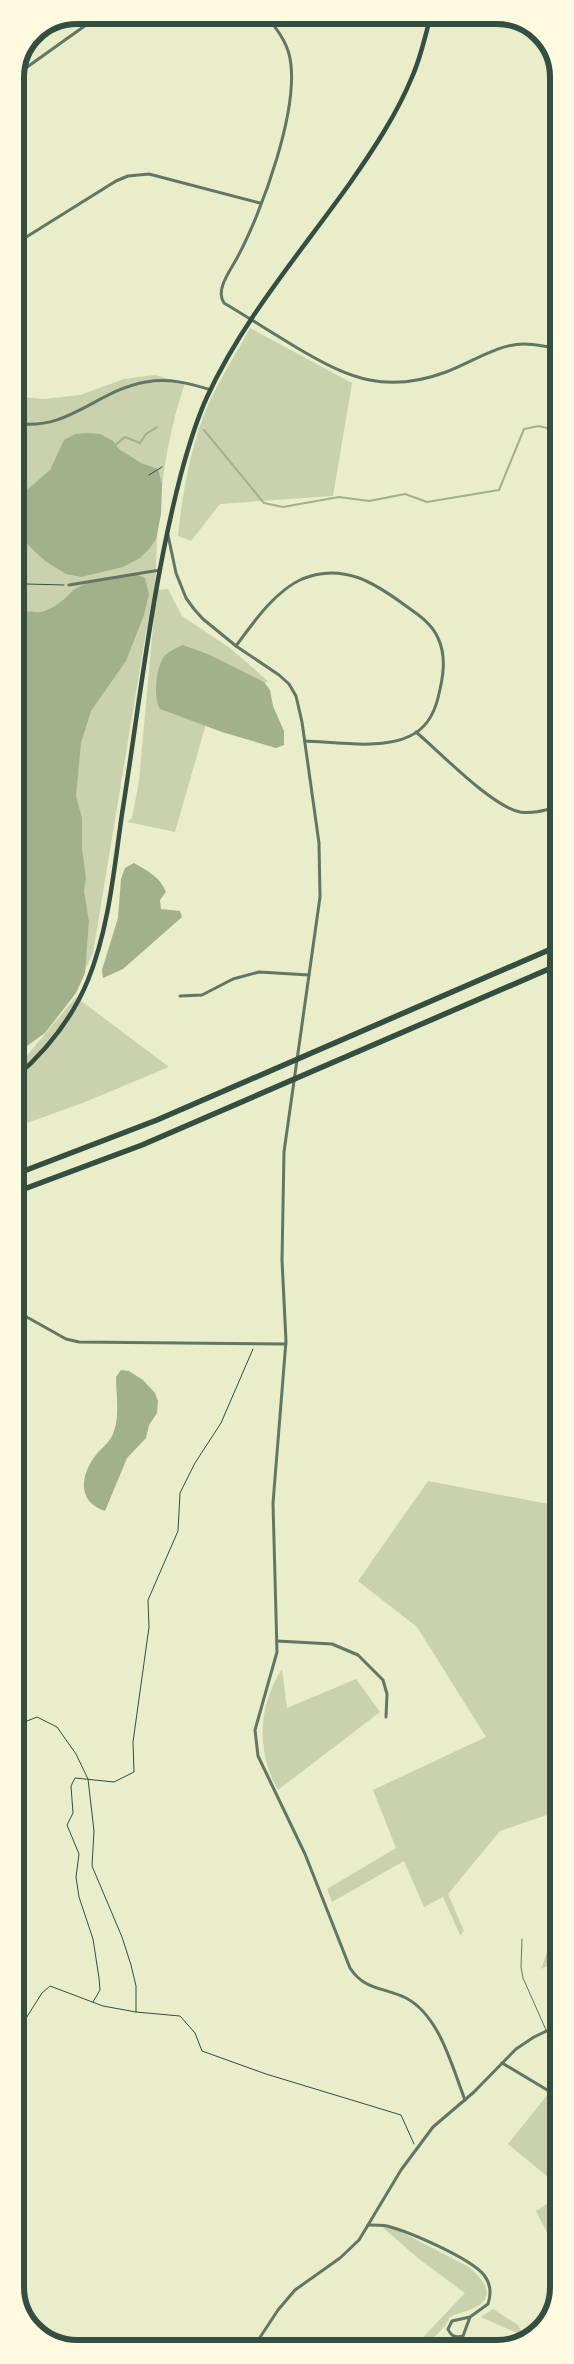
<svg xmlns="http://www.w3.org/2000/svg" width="574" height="2364" viewBox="0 0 574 2364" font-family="Jost,sans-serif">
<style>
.green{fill:#cad2ad}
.water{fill:#a3b18a}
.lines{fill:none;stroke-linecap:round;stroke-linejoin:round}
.stream{stroke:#a3b18a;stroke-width:2}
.path{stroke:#344e41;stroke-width:1}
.service{stroke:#617663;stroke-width:1}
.minor{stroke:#617663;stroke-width:3}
.secondary{stroke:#344e41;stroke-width:4.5}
.motorway{stroke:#344e41;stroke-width:5.5}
.rim{fill:none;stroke:#344e41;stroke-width:6}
</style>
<rect width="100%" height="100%" fill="#e9edc9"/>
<g class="green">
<path d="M 250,328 L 352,383 L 333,496 L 220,504 L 191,541 L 178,536 C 182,497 189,457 202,420 C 214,387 234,358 250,328 Z"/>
<path d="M 155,375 L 185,383 C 161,453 156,527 155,601 L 157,590 L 168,589 L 182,616 L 230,648 L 268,681 L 206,724 L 175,832 L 128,822 L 132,818 L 139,781 L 155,604 L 146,632 L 93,953 L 85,970 L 89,922 L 39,1036 L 15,1051 L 15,396 L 43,399 L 80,395 L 124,379 Z"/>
<path d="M 76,997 L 169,1067 L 85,1102 L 27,1123 L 16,1106 L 16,1066 L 25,1058 Z"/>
<path d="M 428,1481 L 559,1506 L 559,1824 L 547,1815 L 500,1831 L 448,1894 L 464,1931 L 460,1935 L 443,1897 L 424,1907 L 404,1861 L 332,1902 L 327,1889 L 396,1848 L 373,1790 L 486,1737 L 417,1627 L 358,1581 Z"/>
<path d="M 282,1669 L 287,1708 L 356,1679 L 380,1712 L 278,1790 C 256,1751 258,1706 282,1669 Z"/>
<path d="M 559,1920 L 559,1960 L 541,1969 Z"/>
<path d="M 548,2094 L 559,2103 L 559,2186 L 508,2144 Z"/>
<path d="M 559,2196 L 559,2218 L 556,2222 L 559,2226 L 559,2256 L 536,2211 Z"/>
<path d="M 380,2225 L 388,2225 L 469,2267 C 484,2280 498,2298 472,2309 C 465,2312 457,2313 450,2317 L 445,2326 L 424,2348 L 413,2348 L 465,2293 L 419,2259 Z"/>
<path d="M 493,2309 L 518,2325 L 526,2338 L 523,2340 L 519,2334 L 481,2317 Z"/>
</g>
<g class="water">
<path d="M 87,433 L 100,434 L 113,441 L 119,449 L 141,463 L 158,469 L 162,484 L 161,514 L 156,539 L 150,548 L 140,558 L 123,567 L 81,577 L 66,574 L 45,561 L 28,545 L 19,529 L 19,517 L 23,497 L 28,489 L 50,470 L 64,440 L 75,434 Z"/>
<path d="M 135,574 L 145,578 L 149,594 L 144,615 L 126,661 L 91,711 L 81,743 L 76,796 L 82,818 L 82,848 L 86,878 L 84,891 L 89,922 L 85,973 L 76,993 L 45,1033 L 27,1046 L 15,1049 L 15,991 L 25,971 L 20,960 L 15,958 L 15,623 C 24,603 32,617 47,610 C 58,606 67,596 75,589 C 91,579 117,577 135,574 Z"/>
<path d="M 183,645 L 210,655 L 264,682 L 270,690 L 273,706 L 284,731 L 284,745 L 276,748 L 222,732 L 160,709 C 153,697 156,670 163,658 C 167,652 176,648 183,645 Z"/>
<path d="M 134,863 C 148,871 160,877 166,892 L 160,900 L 161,909 L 180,911 L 182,917 L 123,969 L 103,978 L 102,970 L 118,918 L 121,879 L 125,868 Z"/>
<path d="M 121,1370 L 129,1371 L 143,1380 L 155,1393 L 158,1401 L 157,1413 L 149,1425 L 146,1438 L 127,1458 L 105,1511 C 80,1503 79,1480 93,1459 C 100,1448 110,1444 114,1431 C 120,1415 116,1394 116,1377 Z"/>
</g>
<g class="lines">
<g class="stream">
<path d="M 204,430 L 264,503 L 283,507 L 339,497 L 369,501 L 405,494 L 427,502 L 499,490 L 524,429 L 539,426 L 558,431"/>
<path d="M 114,446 L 125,437 L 140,443 L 146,434 L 157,427"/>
</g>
<g class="path">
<path d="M 149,475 L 162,467"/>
<path d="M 15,586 L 26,584 L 64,585"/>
<path d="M 16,1728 L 17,1725 L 37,1717 L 57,1727 L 76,1754 L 88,1779 L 94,1831 L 92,1866 L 122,1937 L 131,1965 L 136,1986 L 136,2012"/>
<path d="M 16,1782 C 21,1816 25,1851 16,1884"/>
<path d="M 93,2002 L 100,1990 L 99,1978 L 93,1939 L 79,1897 L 76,1877 L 79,1854 L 67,1825 L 73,1813 L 71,1786 L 75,1778 L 114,1782 L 134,1772 L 133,1742 L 149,1627 L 148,1600 L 178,1531 L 180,1493 L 195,1463 L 221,1423 L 253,1349"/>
<path d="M 16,2034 L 42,1993 L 50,1986 L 103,2006 L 136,2012 L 180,2016 L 195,2033 L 202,2051 L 266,2074 L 401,2115 L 414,2144"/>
</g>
<path class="service" d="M 522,1939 L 521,1967 L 523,1978 L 546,2030"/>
<g class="minor">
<path d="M 266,15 C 275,27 285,39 289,54 C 302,104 261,214 237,258 C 230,271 215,290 224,303 C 249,318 274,334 299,349 C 350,379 387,394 446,372 C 471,363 497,344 524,344 C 535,344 547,347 558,348"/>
<path d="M 16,75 L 100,15"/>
<path d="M 15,244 L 116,181 L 128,176 L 149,174 L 260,203"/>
<path d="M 15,423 C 69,432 97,390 146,382 C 169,378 189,383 211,390"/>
<path d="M 168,535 L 176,573 L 186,598 L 194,609 L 203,619 L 236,646 L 279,675 L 289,684 L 296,696 L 302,722 L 319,843 L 320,897 L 284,1152 L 282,1260 L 286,1341 L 273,1503 L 277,1652 L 255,1730 L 258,1756 L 305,1854 L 350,1968 C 365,1991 384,1987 406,1998 C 440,2016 452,2067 465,2100"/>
<path d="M 69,585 L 160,570"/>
<path d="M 236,646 C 253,623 275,591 302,579 C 343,562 375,583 406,606 C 419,615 432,624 438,638 C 447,657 443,678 438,698 C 434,714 425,729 410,736 C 382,750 335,742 305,741"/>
<path d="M 416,732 C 441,753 491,806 520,812 C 533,814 546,810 558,807"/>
<path d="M 180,996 L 202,995 L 233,979 L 259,972 L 309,975"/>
<path d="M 16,1311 L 66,1339 L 79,1342 L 286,1344"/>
<path d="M 277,1641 L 332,1644 L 358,1655 L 383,1680 L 387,1694 L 386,1717"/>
<path d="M 502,2063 L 559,2097"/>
<path d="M 368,2225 C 374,2225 381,2225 387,2226 C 410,2232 470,2258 484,2275 C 491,2284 491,2295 488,2304 L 470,2317 L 452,2321 L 448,2329 C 451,2336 455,2338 463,2336 L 470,2317"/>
<path d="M 253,2348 L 278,2310 L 295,2290 L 340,2258 L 359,2240 L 401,2170 L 433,2127 L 474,2092 L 516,2049 L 534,2037 L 559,2025"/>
</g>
<path class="secondary" d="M 16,1077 C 47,1050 72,1019 88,980 C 109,928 114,869 122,814 C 140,701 152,585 181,474 C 188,448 196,421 207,397 C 243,319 301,252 350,183 C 373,150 397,114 412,77 C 421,57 425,36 431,15"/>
<g class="motorway">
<path d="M 16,1174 L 157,1120 L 558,946"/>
<path d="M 16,1192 L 142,1145 L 558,965"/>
</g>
</g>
<path d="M0 0H574V2364H0ZM77 24H497A53 53 0 0 1 550 77V2287A53 53 0 0 1 497 2340H77A53 53 0 0 1 24 2287V77A53 53 0 0 1 77 24Z" fill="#fefae0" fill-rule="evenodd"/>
<path class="rim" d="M77 24H497A53 53 0 0 1 550 77V2287A53 53 0 0 1 497 2340H77A53 53 0 0 1 24 2287V77A53 53 0 0 1 77 24Z"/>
</svg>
